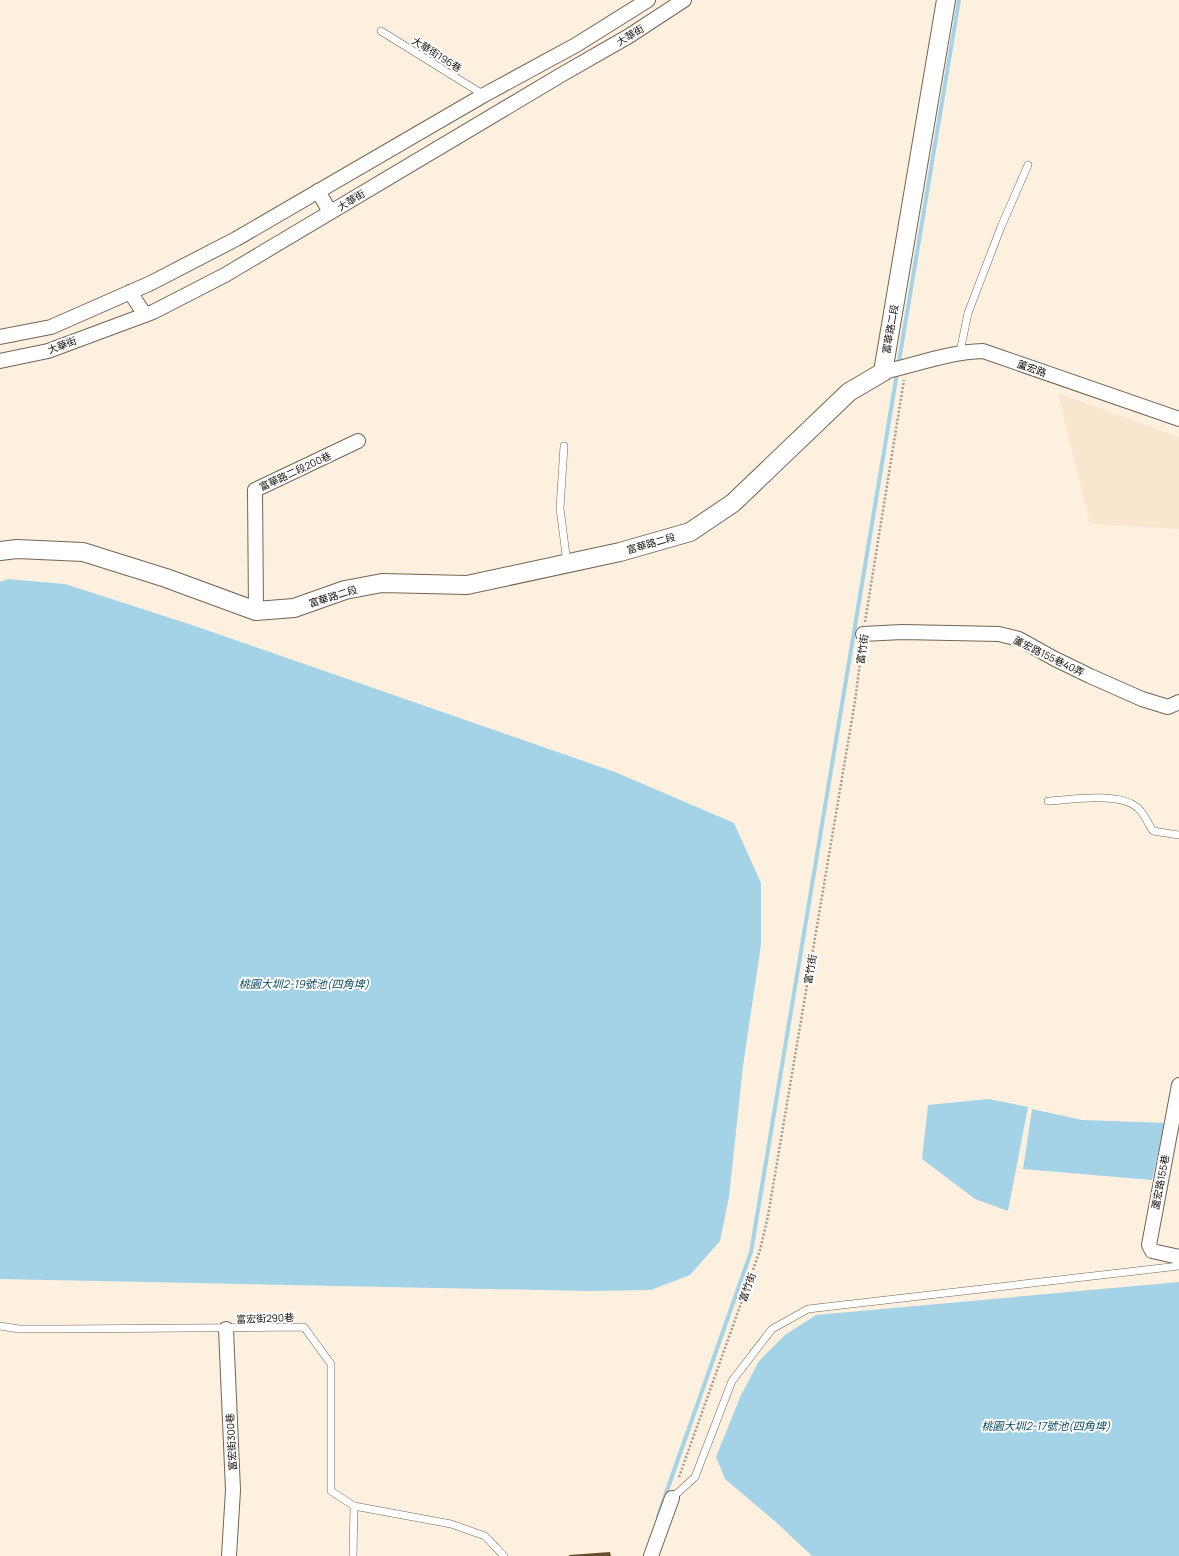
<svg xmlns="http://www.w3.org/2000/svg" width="1179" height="1556" viewBox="0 0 1179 1556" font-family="Manrope,'Noto Sans TC',sans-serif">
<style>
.built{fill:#f9e6ce}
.water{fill:#a4d3e8}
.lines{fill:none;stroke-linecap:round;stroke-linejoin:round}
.stream{stroke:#a4d3e8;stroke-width:4}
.building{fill:#664e2d}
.service-casing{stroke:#726556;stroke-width:8}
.minor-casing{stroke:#726556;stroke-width:16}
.tertiary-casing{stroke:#726556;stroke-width:20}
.path{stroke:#a59a8d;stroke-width:2.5;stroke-dasharray:2 2;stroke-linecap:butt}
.service{stroke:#fff;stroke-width:7}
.minor{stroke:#fff;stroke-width:14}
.tertiary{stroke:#fff;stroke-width:18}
.labels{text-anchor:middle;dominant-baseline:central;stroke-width:4;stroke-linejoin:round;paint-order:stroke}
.street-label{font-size:10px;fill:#110d07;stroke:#fff}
.water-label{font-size:11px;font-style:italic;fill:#03465c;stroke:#fff}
</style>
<rect width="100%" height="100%" fill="#fef0df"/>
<path class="built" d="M 1058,393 L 1179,437 L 1179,529 L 1090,524 Z"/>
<g class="water">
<path d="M 8,579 L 65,584 L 192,625 L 615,772 L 734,823 L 761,883 L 761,945 L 743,1066 L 729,1197 L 720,1241 L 690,1275 L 651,1290 L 588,1291 L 0,1279 L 0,582 Z"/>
<path d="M 989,1099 L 1028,1107 L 1008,1211 L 975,1199 L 922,1159 L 928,1105 Z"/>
<path d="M 1032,1109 L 1082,1120 L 1165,1123 L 1152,1180 L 1023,1169 Z"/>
<path d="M 1179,1282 L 1179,1556 L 812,1556 L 777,1523 L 725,1479 L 716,1457 L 741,1395 L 759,1361 L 785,1335 L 816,1315 Z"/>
</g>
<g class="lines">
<path class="stream" d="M 658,1516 L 751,1252 L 959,0"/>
</g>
<path class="building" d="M 610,1552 L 611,1556 L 569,1556 L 569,1555 Z"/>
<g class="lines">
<g class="service-casing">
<g id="service">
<path d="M 381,31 L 484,95"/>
<path d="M 960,352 L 968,313 L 1001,227 L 1028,165"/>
<path d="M 564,446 L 560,508 L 567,563"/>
<path d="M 1048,801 C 1072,800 1119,791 1138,808 C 1145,815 1148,824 1153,831 L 1179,835"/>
<path d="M 0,1326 L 19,1329 L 60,1329 L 304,1327 L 331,1364 L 331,1491 L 354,1506 L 353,1556"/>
<path d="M 672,1498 L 695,1477 L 732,1381 L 772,1329 L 808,1309 L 1179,1266"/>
<path d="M 354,1506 L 451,1524 L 485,1536 L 504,1556"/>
</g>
</g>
<g class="minor-casing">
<g id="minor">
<path d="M 318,191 L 330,212"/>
<path d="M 130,292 L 145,315"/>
<path d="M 0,337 L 51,327 L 151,283 L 236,239 L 484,95 L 576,45 L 648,0"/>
<path d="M 0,361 L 48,351 L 153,312 L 225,275 L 561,75 L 629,36 L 684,0"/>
<path d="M 883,372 C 916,365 948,352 983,351 L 1179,419"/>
<path d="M 256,611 L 255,490 L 358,441"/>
<path d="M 863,634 L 902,632 L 999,634 L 1019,639 L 1055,659 L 1090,676 L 1142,699 L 1168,707 L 1179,702"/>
<path d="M 1179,1085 L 1149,1245 L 1152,1251 L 1179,1257"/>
<path d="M 226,1329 L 233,1490 L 229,1556"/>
<path d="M 651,1556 L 672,1498"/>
</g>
</g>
<g class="tertiary-casing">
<path id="tertiary" d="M 0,551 L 17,549 L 83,552 L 166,578 L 256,611 L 294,608 L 345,590 L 382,583 L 467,585 L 620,552 L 690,532 L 733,503 L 849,392 L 883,372 L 946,0"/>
</g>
<g class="path">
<path d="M 865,622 L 904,380"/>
<path d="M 679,1477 L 760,1250 L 768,1216 L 855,701 L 862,647"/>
</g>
<use href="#service" class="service"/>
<use href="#minor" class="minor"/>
<use href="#tertiary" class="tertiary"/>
</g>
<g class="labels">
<g class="street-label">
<text transform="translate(630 35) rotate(-31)">大華街</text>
<text transform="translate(437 54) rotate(32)">大華街196巷</text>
<text transform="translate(351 200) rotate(-31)">大華街</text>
<text transform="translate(890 329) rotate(-80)">富華路二段</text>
<text transform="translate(62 345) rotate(-21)">大華街</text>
<text transform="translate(1032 368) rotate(19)">蘆宏路</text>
<text transform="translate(295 471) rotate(-25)">富華路二段200巷</text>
<text transform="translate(651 543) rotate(-16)">富華路二段</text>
<text transform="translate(333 596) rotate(-17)">富華路二段</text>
<text transform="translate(862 649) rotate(-82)">富竹街</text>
<text transform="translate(1049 656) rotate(26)">蘆宏路155巷40弄</text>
<text transform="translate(810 969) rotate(-80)">富竹街</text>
<text transform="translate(1160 1182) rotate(-79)">蘆宏路155巷</text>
<text transform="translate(747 1287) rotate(-70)">富竹街</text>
<text transform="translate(265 1318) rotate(-2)">富宏街290巷</text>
<text transform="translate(231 1442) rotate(-93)">富宏街300巷</text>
</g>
<g class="water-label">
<text x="304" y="983">桃園大圳2-19號池(四角埤)</text>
<text x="1046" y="1425">桃園大圳2-17號池(四角埤)</text>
</g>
</g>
</svg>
